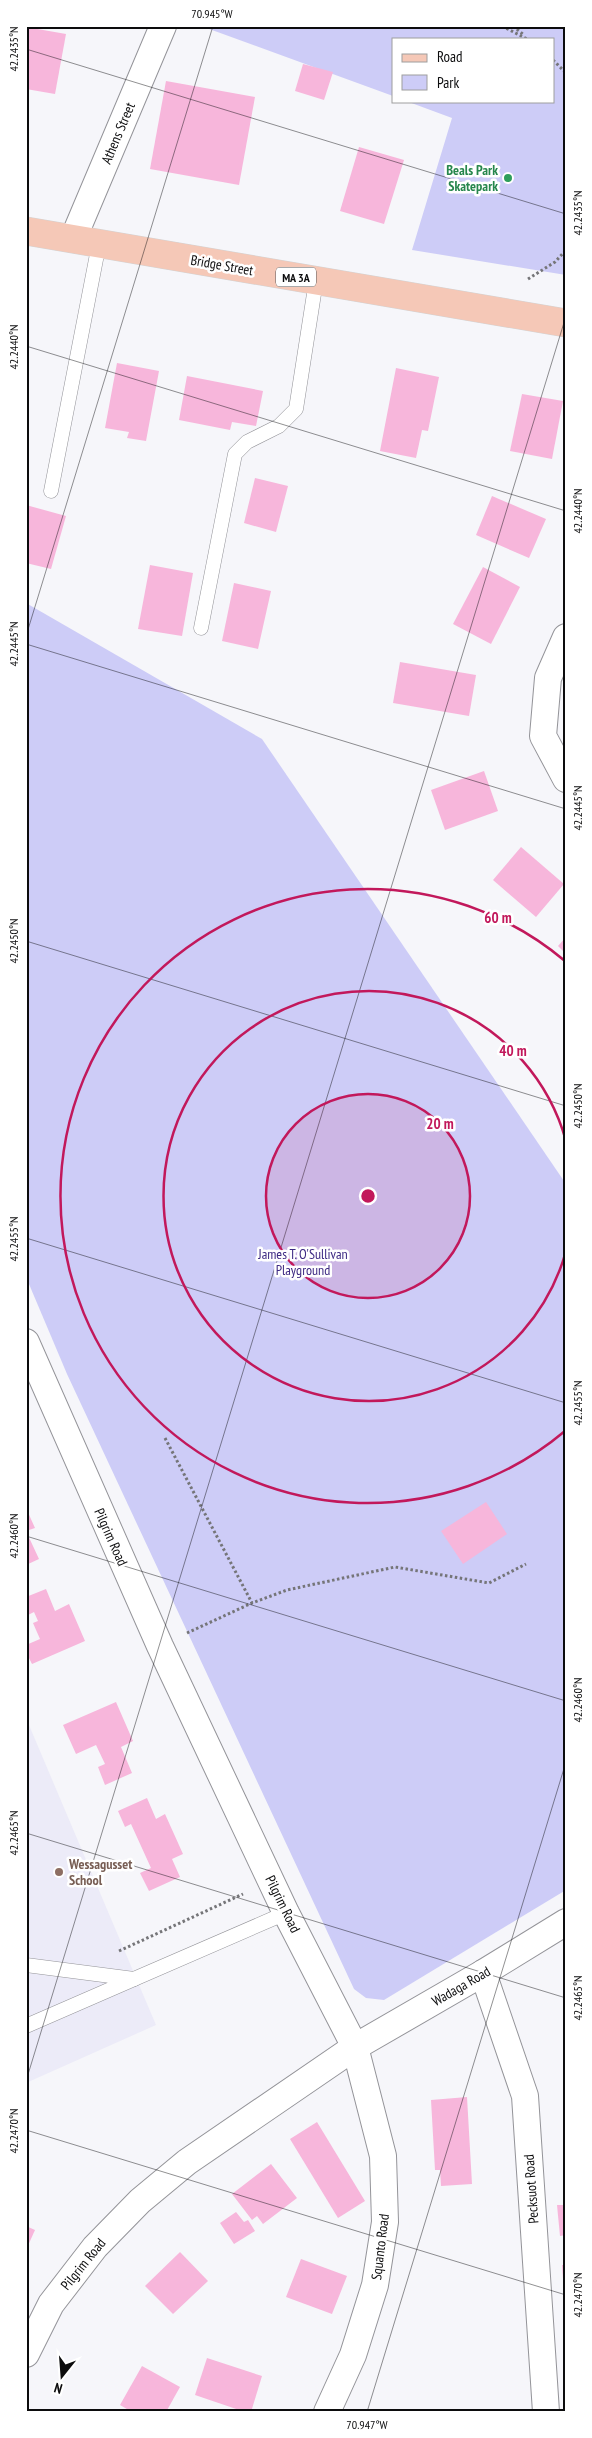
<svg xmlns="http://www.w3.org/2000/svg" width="592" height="2438" viewBox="0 0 592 2438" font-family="'PT Sans Narrow',sans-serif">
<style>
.built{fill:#ecebf8}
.green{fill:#cdccf7}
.building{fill:#f7b6db}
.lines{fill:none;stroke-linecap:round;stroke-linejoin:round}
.service-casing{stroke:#949499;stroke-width:15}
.minor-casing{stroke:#949499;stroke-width:28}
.primary-casing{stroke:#d3d3d3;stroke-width:29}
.path{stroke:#757578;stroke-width:3;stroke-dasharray:2.5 2.5;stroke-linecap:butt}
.service{stroke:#fff;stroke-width:14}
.minor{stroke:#fff;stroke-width:26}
.primary{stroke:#f5c8b7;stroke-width:28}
.ticks{fill:none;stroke:#0c0c0d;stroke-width:1;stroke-opacity:0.45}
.ring{fill:none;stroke:#c2185b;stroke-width:2.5}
.leisure-dot{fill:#2e9e5b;stroke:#fff;stroke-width:2}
.education-dot{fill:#8d6e63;stroke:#fff;stroke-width:2}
.labels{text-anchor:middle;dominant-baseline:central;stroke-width:5;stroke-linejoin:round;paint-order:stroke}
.shield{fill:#fff;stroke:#555556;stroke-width:1}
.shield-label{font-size:12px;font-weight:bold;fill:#0c0c0d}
.street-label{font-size:14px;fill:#0c0c0d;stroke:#fff}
.leisure-label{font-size:14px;font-weight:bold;fill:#27864d;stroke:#fff;text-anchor:end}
.park-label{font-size:14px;fill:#3c2882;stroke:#fff}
.education-label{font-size:14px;font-weight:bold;fill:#785e54;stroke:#fff;text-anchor:start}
.centre{fill:#c2185b;stroke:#fff;stroke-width:2.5}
.ring-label{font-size:15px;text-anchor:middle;font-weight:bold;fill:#c2185b;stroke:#fff;stroke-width:5;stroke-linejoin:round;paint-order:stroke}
.neatline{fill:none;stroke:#0c0c0d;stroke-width:2}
.ticks-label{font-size:12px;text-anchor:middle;fill:#0c0c0d}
</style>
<rect width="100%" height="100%" fill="#f6f6fa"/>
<path class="built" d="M 26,1718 L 156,2025 L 26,2083 Z"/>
<g class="green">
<path d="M 201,26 L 566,26 L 566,275 L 412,250 L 452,118 L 406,101 L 553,101 L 553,39 L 393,39 L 393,96 Z"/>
<path d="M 26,603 L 262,739 L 566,1184 L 566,1890 L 384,2000 L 366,1998 L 354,1989 L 67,1374 L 26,1277 Z"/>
</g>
<g class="building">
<path d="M 26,27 L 66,34 L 55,94 L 26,89 Z"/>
<path d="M 303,64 L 333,72 L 324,100 L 295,91 Z"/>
<path d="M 166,81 L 255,97 L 239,185 L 150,169 Z"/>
<path d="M 359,147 L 404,160 L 384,224 L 340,211 Z"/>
<path d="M 117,363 L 159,371 L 146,441 L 127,438 L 129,432 L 105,428 Z"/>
<path d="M 396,368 L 439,377 L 428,431 L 422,430 L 416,458 L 380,451 Z"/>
<path d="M 187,376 L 263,391 L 256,426 L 232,422 L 230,430 L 179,420 Z"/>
<path d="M 522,394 L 563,401 L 552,459 L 510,451 Z"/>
<path d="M 255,478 L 288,486 L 276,532 L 244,523 Z"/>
<path d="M 492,496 L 546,519 L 529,558 L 476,535 Z"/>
<path d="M 26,505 L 66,516 L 51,569 L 26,563 Z"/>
<path d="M 150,565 L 193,573 L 182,636 L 138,629 Z"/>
<path d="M 483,567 L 520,587 L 491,644 L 453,624 Z"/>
<path d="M 234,583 L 271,591 L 258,649 L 222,641 Z"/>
<path d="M 400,662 L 476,675 L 469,716 L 393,703 Z"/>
<path d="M 484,771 L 498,811 L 445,830 L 431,790 Z"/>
<path d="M 521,847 L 564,884 L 536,917 L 493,880 Z"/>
<path d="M 566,937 L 566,954 L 558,946 Z"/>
<path d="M 486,1502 L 507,1534 L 463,1564 L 441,1531 Z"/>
<path d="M 26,1508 L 35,1528 L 26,1531 L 39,1559 L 26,1565 Z"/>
<path d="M 46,1589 L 55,1611 L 69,1604 L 85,1641 L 32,1664 L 26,1652 L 26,1645 L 40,1639 L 33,1623 L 38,1621 L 34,1612 L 26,1616 L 26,1597 Z"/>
<path d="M 116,1702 L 133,1741 L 121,1747 L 132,1773 L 105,1785 L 98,1767 L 105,1764 L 96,1745 L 76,1754 L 63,1725 Z"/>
<path d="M 147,1798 L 156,1819 L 165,1814 L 183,1854 L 172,1859 L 180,1877 L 149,1891 L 140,1873 L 151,1868 L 131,1824 L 125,1827 L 118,1811 Z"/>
<path d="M 467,2097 L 472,2184 L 441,2186 L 440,2170 L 435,2170 L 431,2100 Z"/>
<path d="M 317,2122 L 365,2201 L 338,2218 L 290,2139 Z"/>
<path d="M 271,2164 L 297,2198 L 263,2224 L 257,2216 L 252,2220 L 232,2194 Z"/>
<path d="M 557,2205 L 566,2205 L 566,2235 L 560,2236 Z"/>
<path d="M 236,2212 L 244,2222 L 248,2220 L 255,2231 L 234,2244 L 220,2223 Z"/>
<path d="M 26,2226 L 35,2230 L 26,2250 Z"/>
<path d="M 180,2252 L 208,2281 L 173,2314 L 145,2286 Z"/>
<path d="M 301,2259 L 347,2276 L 332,2314 L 286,2297 Z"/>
<path d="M 562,2265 L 566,2265 L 566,2292 L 564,2292 Z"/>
<path d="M 207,2358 L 262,2376 L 251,2412 L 245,2412 L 195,2395 Z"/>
<path d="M 142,2366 L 180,2387 L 166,2412 L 132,2412 L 120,2405 Z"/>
</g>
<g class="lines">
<g class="service-casing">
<g id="service">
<path d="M 51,491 L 99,244"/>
<path d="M 201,628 L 235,454 L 247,442 L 279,426 L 296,409 L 316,281"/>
<path d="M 26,1965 L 134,1979 L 26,2026"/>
<path d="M 134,1979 L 286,1913"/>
</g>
</g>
<g class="minor-casing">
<g id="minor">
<path d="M 73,239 L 163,26"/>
<path d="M 566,637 L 548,678 L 543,736 L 566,779"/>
<path d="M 26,1342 L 160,1646 L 286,1913 L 355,2047 L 383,2156 L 385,2222 L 375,2285 L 353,2355 L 327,2412"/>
<path d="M 483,1973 L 525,2096 L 546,2412"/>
<path d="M 26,2354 L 51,2304 L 95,2247 L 140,2201 L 187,2162 L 355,2047 L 483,1973 L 566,1922"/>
</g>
</g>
<g class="primary-casing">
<path id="primary" d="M 26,231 L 566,323"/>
</g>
<g class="path">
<path d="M 502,26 L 527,39"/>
<path d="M 513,26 L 524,35"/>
<path d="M 459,27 L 460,26"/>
<path d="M 553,60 L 566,73"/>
<path d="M 528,279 L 555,262 L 566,250"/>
<path d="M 165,1438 L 252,1603"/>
<path d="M 187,1633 L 252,1603 L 287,1590 L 395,1567 L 489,1583 L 526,1564"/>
<path d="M 119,1951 L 243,1894"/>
</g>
<use href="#service" class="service"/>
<use href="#minor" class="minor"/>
<use href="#primary" class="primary"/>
</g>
<path class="ticks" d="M 26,49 L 566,214M 26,346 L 566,511M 26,636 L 213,26M 26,644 L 566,809M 26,941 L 566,1106M 26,1238 L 566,1403M 26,1536 L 566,1701M 26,1833 L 566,1998M 26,2081 L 566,316M 26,2130 L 566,2295M 367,2412 L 566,1762"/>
<circle cx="368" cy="1196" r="102" fill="#c2185b" fill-opacity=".12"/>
<g class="ring">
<circle cx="368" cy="1196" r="102"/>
<path d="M566 1251A205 205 0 1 1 566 1141"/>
<path d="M565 1431A307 307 0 1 1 565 961"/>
</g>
<circle class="leisure-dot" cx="508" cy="178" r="5"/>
<circle class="education-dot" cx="59" cy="1872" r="5"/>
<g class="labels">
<rect class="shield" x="276" y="267.5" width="40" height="19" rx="4"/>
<g class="shield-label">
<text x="296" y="277">MA 3A</text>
</g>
<g class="street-label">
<text transform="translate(118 133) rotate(-67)">Athens Street</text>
<text transform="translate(222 265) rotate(10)">Bridge Street</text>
<text transform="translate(111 1537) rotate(66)">Pilgrim Road</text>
<text transform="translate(283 1904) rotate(64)">Pilgrim Road</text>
<text transform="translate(461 1986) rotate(-30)">Wadaga Road</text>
<text transform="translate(531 2189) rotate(-94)">Pecksuot Road</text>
<text transform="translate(380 2247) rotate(-83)">Squanto Road</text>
<text transform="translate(83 2264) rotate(-51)">Pilgrim Road</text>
</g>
<g class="leisure-label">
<text x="498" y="170">Beals Park<tspan x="498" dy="16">Skatepark</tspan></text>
</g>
<g class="park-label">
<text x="303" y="1254">James T. O'Sullivan<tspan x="303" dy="16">Playground</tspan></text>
</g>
<g class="education-label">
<text x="69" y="1864">Wessagusset<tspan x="69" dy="16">School</tspan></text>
</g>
</g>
<circle cx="368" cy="1196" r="8" class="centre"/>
<g class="ring-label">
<text x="498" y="923">60 m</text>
<text x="513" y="1056">40 m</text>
<text x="440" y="1129">20 m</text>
</g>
<rect width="592" height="2438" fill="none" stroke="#ffffff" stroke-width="55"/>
<rect x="392" y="38" width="162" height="65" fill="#ffffff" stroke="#9e9e9e"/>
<rect x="402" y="54" width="25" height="8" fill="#f5c8b7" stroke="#9e9e9e"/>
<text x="437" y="62" font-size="15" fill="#0c0c0d">Road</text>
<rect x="402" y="75" width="25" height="15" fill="#cdccf7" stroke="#9e9e9e"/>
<text x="437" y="88" font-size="15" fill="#0c0c0d">Park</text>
<g transform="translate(62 2376) rotate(197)" stroke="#ffffff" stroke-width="4" paint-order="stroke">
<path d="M0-4L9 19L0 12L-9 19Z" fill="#0c0c0d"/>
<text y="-8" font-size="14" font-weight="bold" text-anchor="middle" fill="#0c0c0d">N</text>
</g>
<rect x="28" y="28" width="536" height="2382" class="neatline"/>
<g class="ticks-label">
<text x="212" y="18">70.945°W</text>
<text transform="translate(14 49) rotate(-90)" y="4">42.2435°N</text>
<text transform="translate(578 213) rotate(-90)" y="4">42.2435°N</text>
<text transform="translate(14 347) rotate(-90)" y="4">42.2440°N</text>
<text transform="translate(578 511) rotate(-90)" y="4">42.2440°N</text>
<text transform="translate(14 644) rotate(-90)" y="4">42.2445°N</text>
<text transform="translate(578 808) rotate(-90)" y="4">42.2445°N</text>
<text transform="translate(14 941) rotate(-90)" y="4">42.2450°N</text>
<text transform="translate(578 1106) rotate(-90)" y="4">42.2450°N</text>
<text transform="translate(14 1239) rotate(-90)" y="4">42.2455°N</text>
<text transform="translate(578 1403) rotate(-90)" y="4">42.2455°N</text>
<text transform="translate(14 1536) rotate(-90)" y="4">42.2460°N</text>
<text transform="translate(578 1700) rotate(-90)" y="4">42.2460°N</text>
<text transform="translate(14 1833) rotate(-90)" y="4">42.2465°N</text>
<text transform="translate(578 1998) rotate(-90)" y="4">42.2465°N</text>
<text transform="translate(14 2131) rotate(-90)" y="4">42.2470°N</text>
<text transform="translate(578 2295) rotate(-90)" y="4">42.2470°N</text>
<text x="367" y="2429">70.947°W</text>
</g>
</svg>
